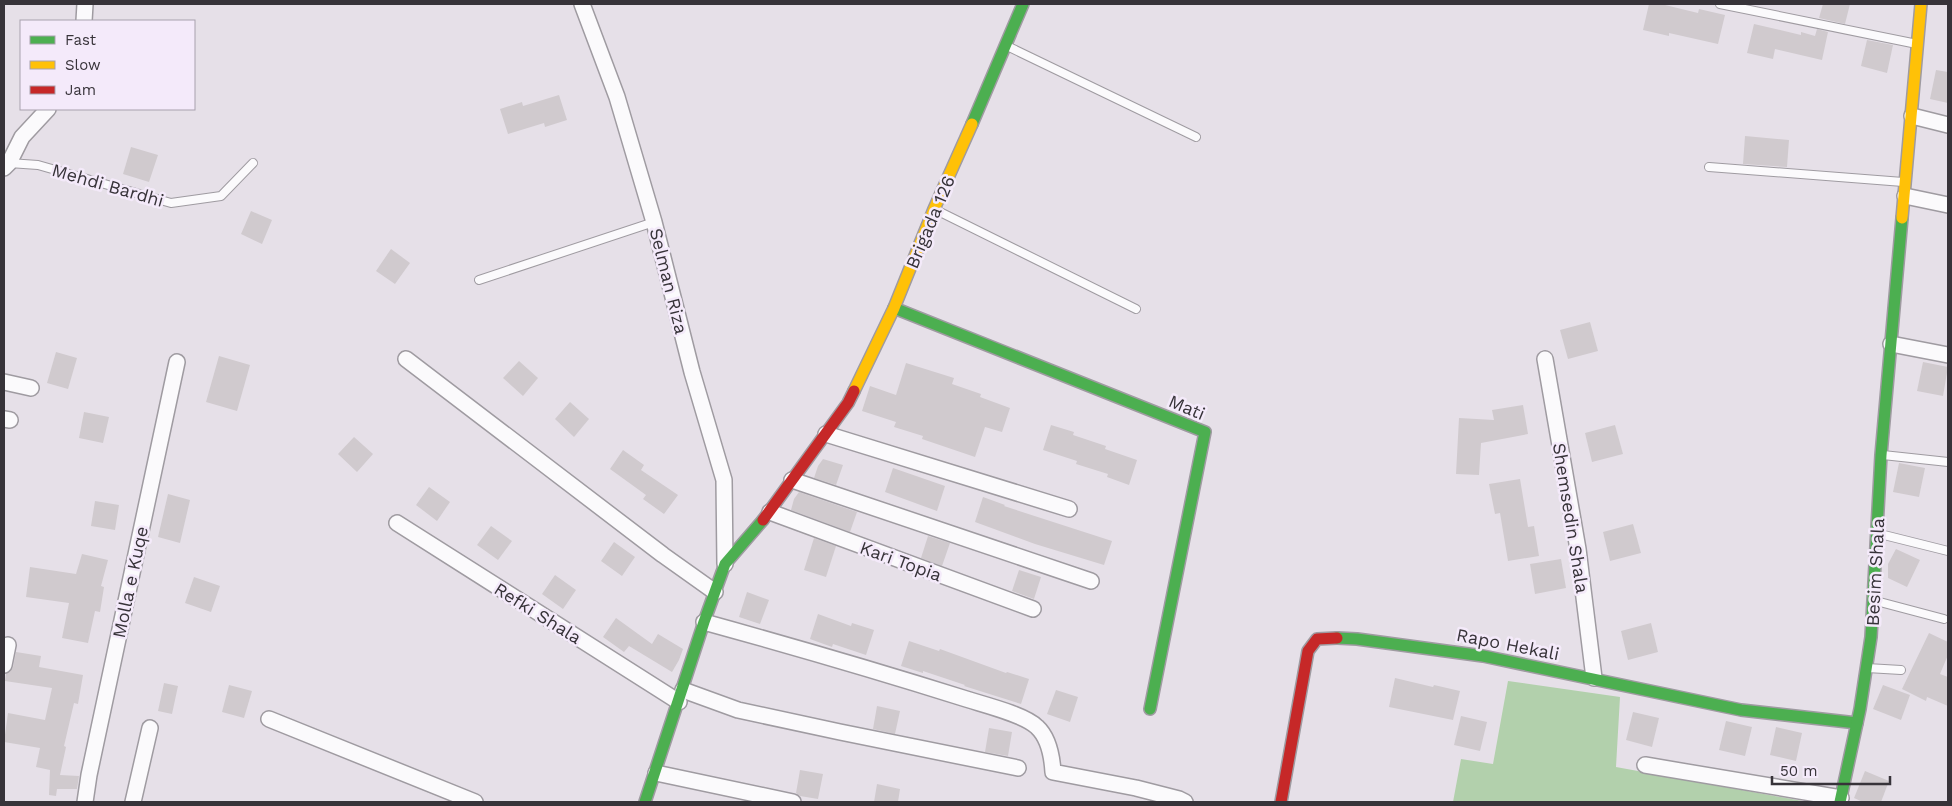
<svg xmlns="http://www.w3.org/2000/svg" width="1952" height="806" viewBox="0 0 1952 806" font-family="'Work Sans',sans-serif">
<style>
.forest{fill:#b2d0ac}
.building{fill:#d0cace}
.lines{fill:none;stroke-linecap:round;stroke-linejoin:round}
.lane-casing{stroke:#9f9ba1;stroke-width:10}
.street-casing{stroke:#9f9ba1;stroke-width:18}
.fast-casing{stroke:#9f9ba1;stroke-width:14}
.slow-casing{stroke:#9f9ba1;stroke-width:14}
.jam-casing{stroke:#9f9ba1;stroke-width:14}
.lane{stroke:#fbfafc;stroke-width:8}
.street{stroke:#fbfafc;stroke-width:15}
.fast{stroke:#4caf50;stroke-width:11}
.slow{stroke:#ffc107;stroke-width:11}
.jam{stroke:#c62828;stroke-width:11}
.labels{text-anchor:middle;dominant-baseline:central;stroke-width:5;stroke-linejoin:round;paint-order:stroke}
.street-label{font-size:18px;fill:#373339;stroke:#f4eafa}
</style>
<rect width="100%" height="100%" fill="#e6e0e8"/>
<path class="forest" d="M 1508,681 L 1620,697 L 1616,767 L 1808,802 L 1453,802 L 1461,759 L 1493,764 Z"/>
<g class="building">
<path d="M 1649,4 L 1661,4 L 1698,13 L 1699,9 L 1725,15 L 1718,44 L 1669,33 L 1669,36 L 1643,30 Z"/>
<path d="M 1823,4 L 1850,4 L 1845,24 L 1819,18 Z"/>
<path d="M 1754,24 L 1801,35 L 1801,32 L 1815,36 L 1817,29 L 1828,32 L 1822,60 L 1775,49 L 1773,59 L 1747,53 Z"/>
<path d="M 1867,40 L 1893,45 L 1887,73 L 1861,66 Z"/>
<path d="M 1936,70 L 1948,72 L 1948,103 L 1930,99 Z"/>
<path d="M 559,95 L 567,120 L 545,127 L 544,123 L 508,134 L 500,109 L 522,102 L 523,106 Z"/>
<path d="M 1745,136 L 1789,140 L 1787,167 L 1743,164 Z"/>
<path d="M 131,147 L 158,155 L 149,182 L 123,174 Z"/>
<path d="M 251,211 L 272,220 L 262,244 L 241,234 Z"/>
<path d="M 391,249 L 410,263 L 395,284 L 376,271 Z"/>
<path d="M 1590,322 L 1598,351 L 1568,359 L 1560,330 Z"/>
<path d="M 56,352 L 77,358 L 68,389 L 47,383 Z"/>
<path d="M 219,356 L 250,365 L 237,411 L 206,402 Z"/>
<path d="M 519,361 L 538,378 L 523,396 L 503,378 Z"/>
<path d="M 1923,362 L 1948,367 L 1943,396 L 1917,391 Z"/>
<path d="M 906,363 L 954,378 L 952,384 L 981,394 L 980,397 L 1010,408 L 1002,432 L 985,427 L 975,457 L 922,439 L 923,436 L 894,427 L 896,422 L 862,411 L 870,386 L 896,395 Z"/>
<path d="M 570,402 L 589,419 L 574,437 L 555,419 Z"/>
<path d="M 1523,405 L 1528,434 L 1481,443 L 1479,475 L 1456,474 L 1459,418 L 1494,420 L 1492,410 Z"/>
<path d="M 84,412 L 109,417 L 103,443 L 79,438 Z"/>
<path d="M 1051,425 L 1074,432 L 1073,435 L 1106,446 L 1105,449 L 1137,460 L 1129,485 L 1107,477 L 1108,474 L 1076,464 L 1077,461 L 1043,450 Z"/>
<path d="M 1615,425 L 1623,454 L 1592,462 L 1585,433 Z"/>
<path d="M 354,437 L 373,454 L 357,472 L 338,454 Z"/>
<path d="M 623,450 L 644,465 L 641,470 L 678,495 L 664,514 L 643,499 L 646,495 L 610,469 Z"/>
<path d="M 823,459 L 843,465 L 836,485 L 814,478 L 818,466 Z"/>
<path d="M 1899,463 L 1925,468 L 1919,497 L 1893,492 Z"/>
<path d="M 893,468 L 945,486 L 937,511 L 885,492 Z"/>
<path d="M 1520,479 L 1528,527 L 1534,526 L 1539,556 L 1508,561 L 1500,513 L 1495,514 L 1489,484 Z"/>
<path d="M 429,487 L 450,502 L 437,521 L 416,505 Z"/>
<path d="M 799,492 L 857,512 L 850,532 L 791,510 L 794,499 Z"/>
<path d="M 168,494 L 190,500 L 180,543 L 158,537 Z"/>
<path d="M 983,497 L 1005,505 L 1004,506 L 1112,541 L 1104,565 L 1035,544 L 975,522 Z"/>
<path d="M 95,501 L 119,505 L 115,530 L 91,526 Z"/>
<path d="M 1633,524 L 1641,553 L 1610,561 L 1603,532 Z"/>
<path d="M 491,526 L 512,541 L 498,560 L 477,545 Z"/>
<path d="M 928,536 L 950,543 L 942,566 L 921,558 Z"/>
<path d="M 814,538 L 836,546 L 826,577 L 804,570 Z"/>
<path d="M 614,542 L 635,557 L 622,576 L 601,561 Z"/>
<path d="M 1896,549 L 1920,560 L 1907,587 L 1888,578 L 1888,564 Z"/>
<path d="M 82,554 L 108,560 L 101,586 L 104,587 L 100,612 L 95,611 L 88,643 L 62,638 L 69,603 L 26,597 L 30,567 L 76,574 Z"/>
<path d="M 1561,559 L 1566,588 L 1535,594 L 1530,564 Z"/>
<path d="M 1019,570 L 1041,577 L 1034,599 L 1012,591 Z"/>
<path d="M 555,575 L 576,590 L 563,609 L 542,594 Z"/>
<path d="M 194,577 L 220,586 L 211,612 L 185,603 Z"/>
<path d="M 747,592 L 769,600 L 760,624 L 739,617 Z"/>
<path d="M 818,614 L 851,626 L 852,623 L 874,630 L 866,655 L 833,644 L 832,647 L 810,639 Z"/>
<path d="M 616,618 L 652,644 L 658,634 L 683,649 L 679,660 L 672,672 L 629,646 L 624,652 L 603,637 Z"/>
<path d="M 1651,623 L 1658,652 L 1628,660 L 1621,631 Z"/>
<path d="M 1929,633 L 1948,642 L 1948,655 L 1940,674 L 1948,677 L 1948,706 L 1927,697 L 1926,701 L 1902,689 Z"/>
<path d="M 909,641 L 939,651 L 940,649 L 1006,673 L 1007,672 L 1029,679 L 1021,704 L 964,686 L 965,685 L 923,671 L 923,673 L 901,666 Z"/>
<path d="M 16,652 L 41,656 L 39,667 L 83,675 L 78,704 L 74,703 L 64,746 L 66,747 L 60,775 L 79,776 L 77,789 L 57,789 L 56,796 L 49,795 L 50,770 L 36,767 L 40,748 L 4,742 L 8,713 L 45,720 L 52,688 L 5,681 L 6,674 L 13,667 Z"/>
<path d="M 1395,678 L 1433,687 L 1434,685 L 1460,691 L 1453,720 L 1389,707 Z"/>
<path d="M 164,683 L 178,686 L 172,714 L 158,711 Z"/>
<path d="M 229,685 L 252,691 L 244,718 L 222,712 Z"/>
<path d="M 1883,685 L 1910,695 L 1901,720 L 1873,709 Z"/>
<path d="M 1056,690 L 1078,697 L 1070,722 L 1047,714 Z"/>
<path d="M 877,706 L 900,711 L 895,734 L 873,729 Z"/>
<path d="M 1633,712 L 1659,718 L 1652,747 L 1626,740 Z"/>
<path d="M 1461,716 L 1487,722 L 1480,751 L 1454,745 Z"/>
<path d="M 1726,721 L 1752,727 L 1745,756 L 1719,750 Z"/>
<path d="M 1776,727 L 1802,733 L 1796,761 L 1770,755 Z"/>
<path d="M 989,728 L 1012,732 L 1008,756 L 985,752 Z"/>
<path d="M 800,770 L 823,774 L 818,799 L 800,796 L 796,793 Z"/>
<path d="M 1865,771 L 1889,781 L 1881,802 L 1863,802 L 1854,798 Z"/>
<path d="M 877,784 L 900,789 L 898,802 L 874,802 Z"/>
</g>
<g class="lines">
<g class="lane-casing">
<g id="lane">
<path d="M 1720,4 L 1917,44"/>
<path d="M 1007,46 L 1196,137"/>
<path d="M 9,163 L 38,165 L 171,203 L 221,196 L 253,163"/>
<path d="M 1709,167 L 1903,182"/>
<path d="M 936,210 L 1136,309"/>
<path d="M 479,280 L 654,222"/>
<path d="M 1883,455 L 1948,462"/>
<path d="M 1880,534 L 1948,551"/>
<path d="M 1876,601 L 1944,619"/>
<path d="M 1867,668 L 1901,670"/>
</g>
</g>
<g class="street-casing">
<g id="street">
<path d="M 582,4 L 617,97 L 654,222 L 692,372 L 724,480 L 725,564"/>
<path d="M 84,21 L 85,4"/>
<path d="M 1912,116 L 1948,125"/>
<path d="M 4,168 L 9,163 L 22,137 L 48,109"/>
<path d="M 1905,196 L 1948,205"/>
<path d="M 1891,344 L 1948,355"/>
<path d="M 406,359 L 663,555 L 715,592"/>
<path d="M 1545,359 L 1578,549 L 1594,678"/>
<path d="M 4,382 L 31,388"/>
<path d="M 4,419 L 10,420"/>
<path d="M 826,434 L 1069,509"/>
<path d="M 792,480 L 1091,581"/>
<path d="M 770,512 L 1033,609"/>
<path d="M 397,523 L 679,702"/>
<path d="M 704,622 C 791,646 877,671 963,698 C 981,704 1024,714 1037,727 C 1049,738 1052,756 1053,772 L 1136,788 L 1179,799 L 1185,802"/>
<path d="M 4,665 L 8,645"/>
<path d="M 683,690 L 738,710 L 840,732 L 1018,768"/>
<path d="M 269,719 L 475,802"/>
<path d="M 1645,765 L 1841,798"/>
<path d="M 656,773 L 793,802"/>
<path d="M 85,802 L 89,775 L 177,362"/>
<path d="M 133,802 L 150,728"/>
</g>
</g>
<g class="fast-casing">
<g id="fast">
<path d="M 972,124 L 1023,4"/>
<path d="M 894,308 L 1205,432 L 1150,709"/>
<path d="M 1337,638 L 1357,639 L 1483,656 L 1741,710 L 1857,723"/>
<path d="M 645,802 L 704,622 L 725,564 L 763,520"/>
<path d="M 1840,802 L 1860,709 L 1871,637 L 1881,455 L 1902,218"/>
</g>
</g>
<g class="slow-casing">
<g id="slow">
<path d="M 1902,218 L 1921,4"/>
<path d="M 854,391 L 894,308 L 934,209 L 972,124"/>
</g>
</g>
<g class="jam-casing">
<g id="jam">
<path d="M 763,520 L 848,403 L 854,391"/>
<path d="M 1281,802 L 1308,651 L 1317,639 L 1337,638"/>
</g>
</g>
<use href="#lane" class="lane"/>
<use href="#street" class="street"/>
<use href="#fast" class="fast"/>
<use href="#slow" class="slow"/>
<use href="#jam" class="jam"/>
</g>
<g class="labels">
<g class="street-label">
<text transform="translate(108 185) rotate(16)">Mehdi Bardhi</text>
<text transform="translate(930 222) rotate(-67)">Brigada 126</text>
<text transform="translate(669 281) rotate(76)">Selman Riza</text>
<text transform="translate(1187 407) rotate(23)">Mati</text>
<text transform="translate(1571 518) rotate(81)">Shemsedin Shala</text>
<text transform="translate(901 561) rotate(20)">Kari Topia</text>
<text transform="translate(1875 572) rotate(-87)">Besim Shala</text>
<text transform="translate(130 582) rotate(-78)">Molla e Kuqe</text>
<text transform="translate(538 613) rotate(32)">Refki Shala</text>
<text transform="translate(1508 644) rotate(11)">Rapo Hekali</text>
</g>
</g>
<rect width="1952" height="806" fill="none" stroke="#373339" stroke-width="10"/>
<rect x="20" y="20" width="175" height="90" fill="#f4eafa" stroke="#a8a1ad"/>
<rect x="30" y="36" width="25" height="8" fill="#4caf50" stroke="#a8a1ad"/>
<text x="65" y="45" font-size="15" fill="#373339">Fast</text>
<rect x="30" y="61" width="25" height="8" fill="#ffc107" stroke="#a8a1ad"/>
<text x="65" y="70" font-size="15" fill="#373339">Slow</text>
<rect x="30" y="86" width="25" height="8" fill="#c62828" stroke="#a8a1ad"/>
<text x="65" y="95" font-size="15" fill="#373339">Jam</text>
<path d="M1772 776v8h118v-8" fill="none" stroke="#373339" stroke-width="2.5"/>
<text x="1780" y="776" font-size="15" fill="#373339" stroke="#f4eafa" stroke-width="4" paint-order="stroke">50 m</text>
</svg>
